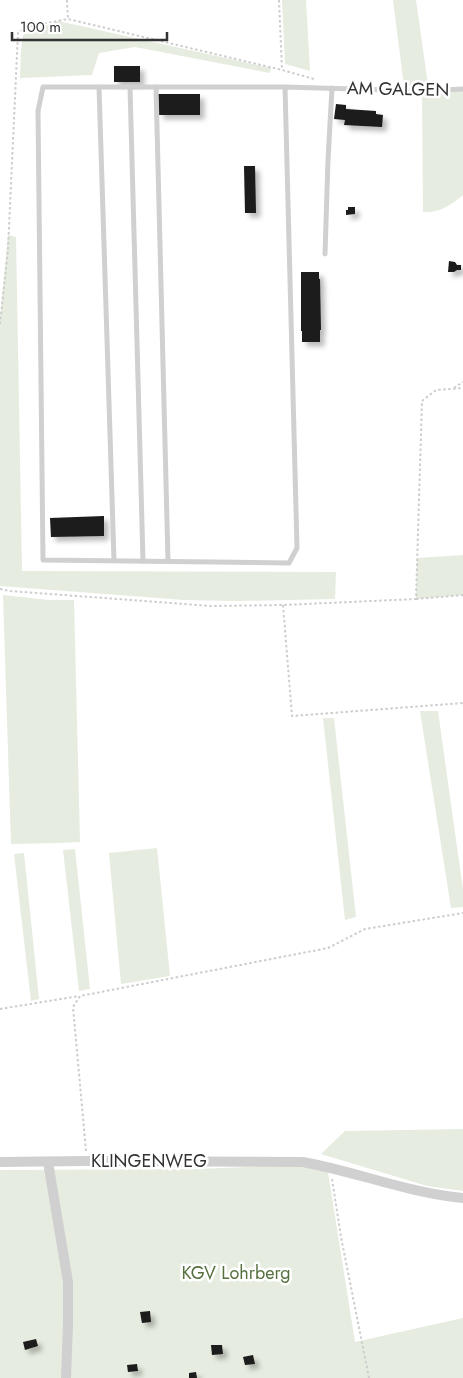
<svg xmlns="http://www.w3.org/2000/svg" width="463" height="1378" viewBox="0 0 463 1378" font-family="Jost,sans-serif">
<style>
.green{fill:#e6ecdf}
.building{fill:#1a1a1a;filter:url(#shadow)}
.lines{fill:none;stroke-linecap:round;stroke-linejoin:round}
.path{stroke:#cdcdcd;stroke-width:2;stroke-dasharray:2.5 2.5;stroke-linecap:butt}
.lane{stroke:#d0d0d0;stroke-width:5}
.street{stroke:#d0d0d0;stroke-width:10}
.labels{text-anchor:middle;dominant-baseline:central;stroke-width:5;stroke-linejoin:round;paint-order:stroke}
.street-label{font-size:18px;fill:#333;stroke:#fff}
.park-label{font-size:18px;fill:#56703f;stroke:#fff}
</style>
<defs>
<filter id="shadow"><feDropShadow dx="4.5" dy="4.5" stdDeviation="2.5" flood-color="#0004"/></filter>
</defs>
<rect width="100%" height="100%" fill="#fff"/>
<g class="green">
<path d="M 282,0 L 306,0 L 310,71 L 285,64 Z"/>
<path d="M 393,0 L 416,0 L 428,85 L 404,86 Z"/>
<path d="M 58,21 L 271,68 L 270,73 L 135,47 L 99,53 L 92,75 L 20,78 L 21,49 L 23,35 Z"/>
<path d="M 463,89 L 463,195 C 451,205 440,213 423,212 L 422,91 Z"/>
<path d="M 8,235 L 16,237 L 22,571 L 336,572 L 335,599 L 237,601 L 184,600 L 0,586 L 0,319 Z"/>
<path d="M 463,555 L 463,595 L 416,599 L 417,558 Z"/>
<path d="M 3,595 L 49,600 L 74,600 L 80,842 L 58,843 L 11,844 Z"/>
<path d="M 438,711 L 463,890 L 463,907 L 451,908 L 420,711 Z"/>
<path d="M 323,718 L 334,718 L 356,917 L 345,920 Z"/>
<path d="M 157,848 L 170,976 L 121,984 L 109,853 Z"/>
<path d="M 75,849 L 90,989 L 79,991 L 63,850 Z"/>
<path d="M 24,853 L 39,999 L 31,1001 L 14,854 Z"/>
<path d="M 463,1129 L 463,1191 L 427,1186 L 321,1154 L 345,1131 Z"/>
<path d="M 301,1165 L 328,1172 L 355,1342 L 463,1318 L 463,1378 L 0,1378 L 0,1170 L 195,1169 Z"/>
</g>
<g class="building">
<rect x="114" y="66" width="26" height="16"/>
<path d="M 158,94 L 200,94 L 200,115 L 159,115 Z"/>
<path d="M 336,104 L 346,105 L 346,109 L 376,111 L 376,114 L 383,115 L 382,127 L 344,125 L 345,120 L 334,119 Z"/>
<path d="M 244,166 L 255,166 L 256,213 L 245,213 Z"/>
<path d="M 348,207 L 355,207 L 355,214 L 346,215 L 346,210 L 348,210 Z"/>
<path d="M 449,261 L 455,262 L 457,265 L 461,265 L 461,270 L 457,270 L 454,272 L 448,272 Z"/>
<path d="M 301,272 L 319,272 L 319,279 L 320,279 L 321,330 L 320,330 L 320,342 L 302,342 L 302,331 L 301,331 Z"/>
<path d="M 104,516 L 104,536 L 51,537 L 50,518 Z"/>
<path d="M 150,1311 L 151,1322 L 142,1323 L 140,1312 Z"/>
<path d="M 36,1339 L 38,1346 L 25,1350 L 23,1342 Z"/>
<path d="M 211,1345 L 222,1345 L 223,1354 L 212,1355 Z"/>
<path d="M 253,1355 L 255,1364 L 245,1365 L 243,1357 Z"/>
<path d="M 137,1364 L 138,1371 L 128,1372 L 127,1365 Z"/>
<path d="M 196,1372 L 197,1378 L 189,1378 L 189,1373 Z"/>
</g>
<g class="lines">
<g class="path">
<path d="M 67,0 L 68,19"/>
<path d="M 279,0 L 282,70"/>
<path d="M 0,324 L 8,249 L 18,33 L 26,27 L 68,19 L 282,70 L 314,79"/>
<path d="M 454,388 L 463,382"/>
<path d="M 0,589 L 10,591 L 211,606 L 283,605 L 416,599 L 422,401 L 436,390 L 463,388"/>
<path d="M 416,599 L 463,595"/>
<path d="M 283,605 L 292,716 L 463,703"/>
<path d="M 0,1009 L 79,996"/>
<path d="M 86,1151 L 73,1007 L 80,996 L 328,948 L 365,929 L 463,913"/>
<path d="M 332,1179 L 341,1237 L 369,1378"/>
</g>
<g class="lane">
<path d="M 99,87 L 114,560"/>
<path d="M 130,87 L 143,561"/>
<path d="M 156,87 L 168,561"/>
<path d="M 285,87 L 297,548 L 289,563 L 43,560 L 38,111 L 43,87 L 285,87 L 422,91 L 463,89"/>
<path d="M 325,254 L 328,160 L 332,88"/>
</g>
<g class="street">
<path d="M 0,1162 L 86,1161 L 303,1162 C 357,1172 409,1193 463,1198"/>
<path d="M 48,1162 L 68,1282 L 68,1324 L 66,1378"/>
</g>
</g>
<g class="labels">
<g class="street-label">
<text transform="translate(398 89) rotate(1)">AM GALGEN</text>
<text x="149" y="1161">KLINGENWEG</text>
</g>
<g class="park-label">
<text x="236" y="1273">KGV Lohrberg</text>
</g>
</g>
<path d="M12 32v8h155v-8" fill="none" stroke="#333333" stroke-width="2.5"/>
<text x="20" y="32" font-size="15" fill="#333333" stroke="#ffffff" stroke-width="4" paint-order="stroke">100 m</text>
</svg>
